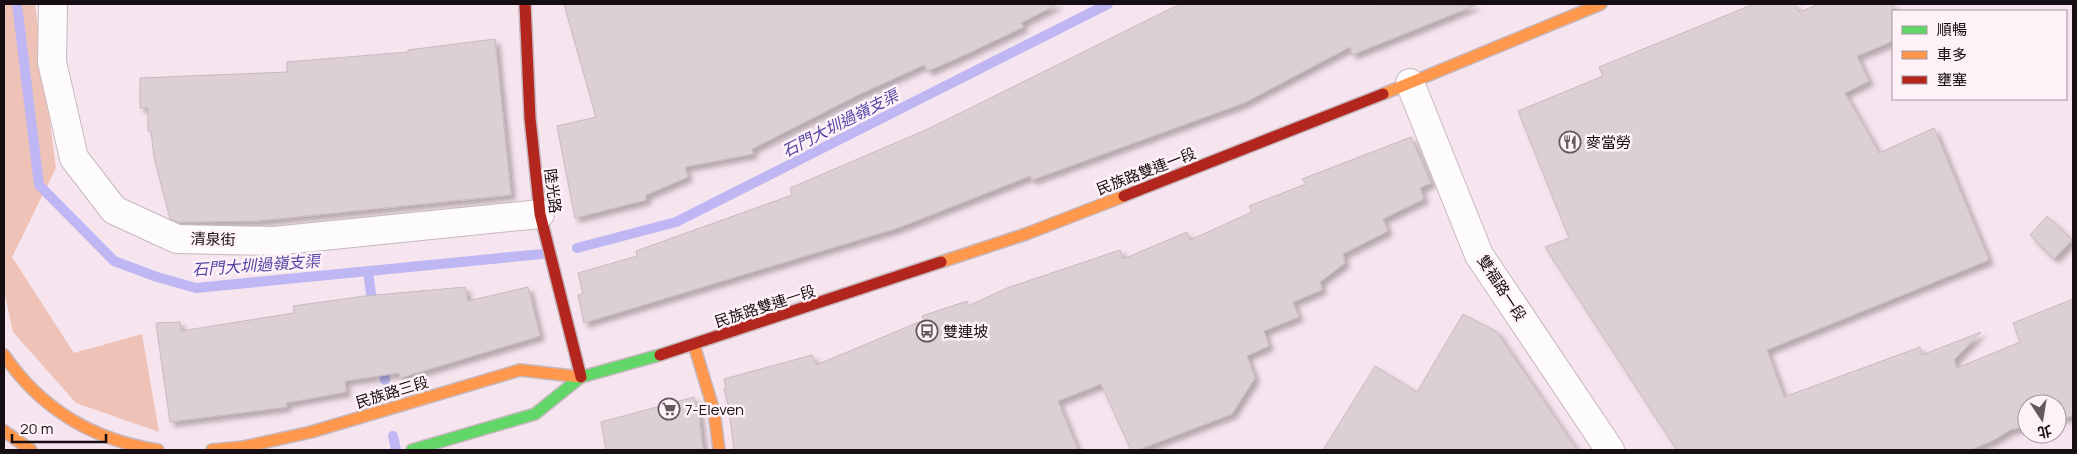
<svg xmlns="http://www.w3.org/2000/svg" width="2077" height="454" viewBox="0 0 2077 454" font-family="Manrope,'Noto Sans TC',sans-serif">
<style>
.green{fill:#efc2b7}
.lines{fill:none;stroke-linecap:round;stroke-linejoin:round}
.stream{stroke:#beb7f4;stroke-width:10}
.building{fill:#dcd0d4;stroke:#c8babf;filter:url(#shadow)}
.street-casing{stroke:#c6b8bf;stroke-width:30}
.fast-casing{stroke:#c6b8bf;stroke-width:14}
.slow-casing{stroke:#c6b8bf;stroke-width:14}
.jam-casing{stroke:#c6b8bf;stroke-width:14}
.street{stroke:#fefbfc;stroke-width:28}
.fast{stroke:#63d668;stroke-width:11}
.slow{stroke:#ff974d;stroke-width:11}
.jam{stroke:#b3261e;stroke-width:11}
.labels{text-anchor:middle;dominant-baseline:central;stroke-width:5;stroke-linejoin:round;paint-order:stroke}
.poi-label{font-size:15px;fill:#170e13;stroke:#fef2f8;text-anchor:start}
.street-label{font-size:15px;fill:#170e13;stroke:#fef2f8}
.water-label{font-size:16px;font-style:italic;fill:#5245a5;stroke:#fef2f8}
</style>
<defs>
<filter id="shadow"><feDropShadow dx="4.5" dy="4.5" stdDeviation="2.5" flood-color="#0004"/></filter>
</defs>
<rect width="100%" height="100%" fill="#f6e5ee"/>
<path class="green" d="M 4,4 L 35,4 L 56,168 L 12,257 L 74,353 L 142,334 L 159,432 L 76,403 L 13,332 L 4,291 Z"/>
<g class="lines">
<g class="stream">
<path d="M 17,4 L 39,185 L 114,261 L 157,277 L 196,288 L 542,254"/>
<path d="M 577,248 L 676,222 L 1108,4"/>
<path d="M 368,272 L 373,308"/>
<path d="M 382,362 L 385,380"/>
<path d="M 393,436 L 396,450"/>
</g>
</g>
<g class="building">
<path d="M 564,4 L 1058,4 L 1021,23 L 1024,27 L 958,58 L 928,71 L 924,65 L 858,95 L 752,149 L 753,154 L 685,167 L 688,177 L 646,195 L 646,200 L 575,218 L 557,126 L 596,117 Z"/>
<path d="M 1180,4 L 1476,5 L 1352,55 L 1350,47 L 1244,103 L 1032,180 L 1030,176 L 898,228 L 584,323 L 578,295 L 583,294 L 578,273 L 637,256 L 636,251 L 792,195 L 790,188 L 930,128 Z"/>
<path d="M 1754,4 L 1794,4 L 1799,12 L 1820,4 L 1893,4 L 1893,41 L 1857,56 L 1869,81 L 1845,93 L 1879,153 L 1934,128 L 1989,260 L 1767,350 L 1784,397 L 1920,347 L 1922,355 L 1981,332 L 1954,360 L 1957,368 L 2020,342 L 2013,323 L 2073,299 L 2073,416 L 2057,419 L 2057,404 L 2027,404 L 2027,426 L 2010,430 L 1992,441 L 1970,450 L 1677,450 L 1545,247 L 1569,238 L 1518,111 L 1603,76 L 1599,67 Z"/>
<path d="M 495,39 L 511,195 L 257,221 L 178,222 L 170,219 L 154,157 L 151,131 L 148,131 L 148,108 L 140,108 L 140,78 L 287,72 L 287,62 L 408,52 L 408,50 Z"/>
<path d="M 1411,137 L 1431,183 L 1420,188 L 1424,199 L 1383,219 L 1388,231 L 1343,254 L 1345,263 L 1320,282 L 1322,290 L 1293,302 L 1299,317 L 1264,331 L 1269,346 L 1247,356 L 1255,378 L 1232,414 L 1138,450 L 1131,450 L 1101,384 L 1058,401 L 1078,450 L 734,450 L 729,409 L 724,389 L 726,389 L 724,379 L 812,355 L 816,365 L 924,320 L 922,316 L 967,301 L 968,306 L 1007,288 L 1120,250 L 1123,259 L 1187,232 L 1190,240 L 1252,212 L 1249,206 L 1306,184 L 1302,179 Z"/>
<path d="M 2047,216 L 2072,240 L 2054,259 L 2030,235 Z"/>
<path d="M 465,287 L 468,301 L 528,287 L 540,336 L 400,378 L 399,373 L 345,381 L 346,392 L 286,403 L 287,407 L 170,422 L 156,323 L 180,322 L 181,331 L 294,313 L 293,306 L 365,296 Z"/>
<path d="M 1463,314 L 1497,332 L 1577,450 L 1323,450 L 1375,366 L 1417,392 Z"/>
<path d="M 694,397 L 699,414 L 703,450 L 606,450 L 601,422 Z"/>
</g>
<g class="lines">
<g class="street-casing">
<g id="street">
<path d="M 53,4 L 52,62 L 74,158 L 114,210 L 177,239 L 274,241 L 540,214"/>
<path d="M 1410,83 L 1479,255 L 1610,450"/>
</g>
</g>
<g class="fast-casing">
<path id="fast" d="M 412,450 L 535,414 L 581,377 L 660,355"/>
</g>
<g class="slow-casing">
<g id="slow">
<path d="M 1383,94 L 1601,4"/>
<path d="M 941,262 L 1026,234 L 1124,196"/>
<path d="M 694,345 L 714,411 L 719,450"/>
<path d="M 4,355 C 41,409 93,440 158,450"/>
<path d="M 4,431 L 31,450"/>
<path d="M 212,450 L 243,447 L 311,432 L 520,370 L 581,377"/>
</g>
</g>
<g class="jam-casing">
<g id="jam">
<path d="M 525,4 L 530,118 L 540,214 L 581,377"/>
<path d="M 1124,196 L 1383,94"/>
<path d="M 660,355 L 941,262"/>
</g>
</g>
<use href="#street" class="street"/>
<use href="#fast" class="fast"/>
<use href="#slow" class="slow"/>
<use href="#jam" class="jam"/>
</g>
<defs>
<g id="restaurant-ring" transform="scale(1.125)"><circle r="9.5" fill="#fef2f8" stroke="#655960" stroke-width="1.5"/><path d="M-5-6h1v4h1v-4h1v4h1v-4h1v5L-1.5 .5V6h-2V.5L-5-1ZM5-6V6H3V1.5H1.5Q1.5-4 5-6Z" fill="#655960"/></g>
<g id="bus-ring" transform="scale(1.125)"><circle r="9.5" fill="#fef2f8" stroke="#655960" stroke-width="1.5"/><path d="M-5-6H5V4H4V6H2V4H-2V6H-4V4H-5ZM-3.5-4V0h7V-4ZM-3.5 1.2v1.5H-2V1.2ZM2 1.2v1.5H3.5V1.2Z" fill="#655960"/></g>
<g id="supermarket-ring" transform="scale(1.125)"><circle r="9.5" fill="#fef2f8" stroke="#655960" stroke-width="1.5"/><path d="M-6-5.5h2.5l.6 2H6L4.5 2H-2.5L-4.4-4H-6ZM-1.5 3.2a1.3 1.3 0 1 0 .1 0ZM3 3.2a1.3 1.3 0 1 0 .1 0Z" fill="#655960"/></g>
</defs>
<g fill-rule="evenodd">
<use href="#restaurant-ring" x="1570" y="142"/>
<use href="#bus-ring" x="927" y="331"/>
<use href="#supermarket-ring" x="669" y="409"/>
</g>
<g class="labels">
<g class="poi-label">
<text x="1586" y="142">麥當勞</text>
<text x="943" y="331">雙連坡</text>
<text x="685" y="409">7-Eleven</text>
</g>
<g class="street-label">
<text transform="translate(1146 171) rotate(-21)">民族路雙連一段</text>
<text transform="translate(553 191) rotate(83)">陸光路</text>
<text transform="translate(213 239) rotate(1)">清泉街</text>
<text transform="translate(1502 288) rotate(57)">雙福路一段</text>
<text transform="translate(765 306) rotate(-18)">民族路雙連一段</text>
<text transform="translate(392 392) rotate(-17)">民族路三段</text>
</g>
<g class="water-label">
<text transform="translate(840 123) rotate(-27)">石門大圳過嶺支渠</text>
<text transform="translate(256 265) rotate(-4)">石門大圳過嶺支渠</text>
</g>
</g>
<rect width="2077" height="454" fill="none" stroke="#170e13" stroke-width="10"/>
<rect x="1892" y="10" width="175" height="90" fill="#fef2f8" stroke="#a2979c"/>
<rect x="1902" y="26" width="25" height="8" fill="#63d668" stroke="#a2979c"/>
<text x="1937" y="35" font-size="15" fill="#170e13">順暢</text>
<rect x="1902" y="51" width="25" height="8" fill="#ff974d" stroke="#a2979c"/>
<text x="1937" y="60" font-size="15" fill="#170e13">車多</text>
<rect x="1902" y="76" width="25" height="8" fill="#b3261e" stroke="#a2979c"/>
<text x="1937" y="85" font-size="15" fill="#170e13">壅塞</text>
<g transform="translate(2042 419) rotate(168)"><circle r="24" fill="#fef2f8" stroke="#a2979c"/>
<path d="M0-4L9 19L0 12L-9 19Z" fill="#655960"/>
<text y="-8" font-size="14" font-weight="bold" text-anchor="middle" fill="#170e13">北</text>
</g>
<path d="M12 434v8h94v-8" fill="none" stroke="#170e13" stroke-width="2.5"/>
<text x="20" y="434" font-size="15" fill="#170e13" stroke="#fef2f8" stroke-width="4" paint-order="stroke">20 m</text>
</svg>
